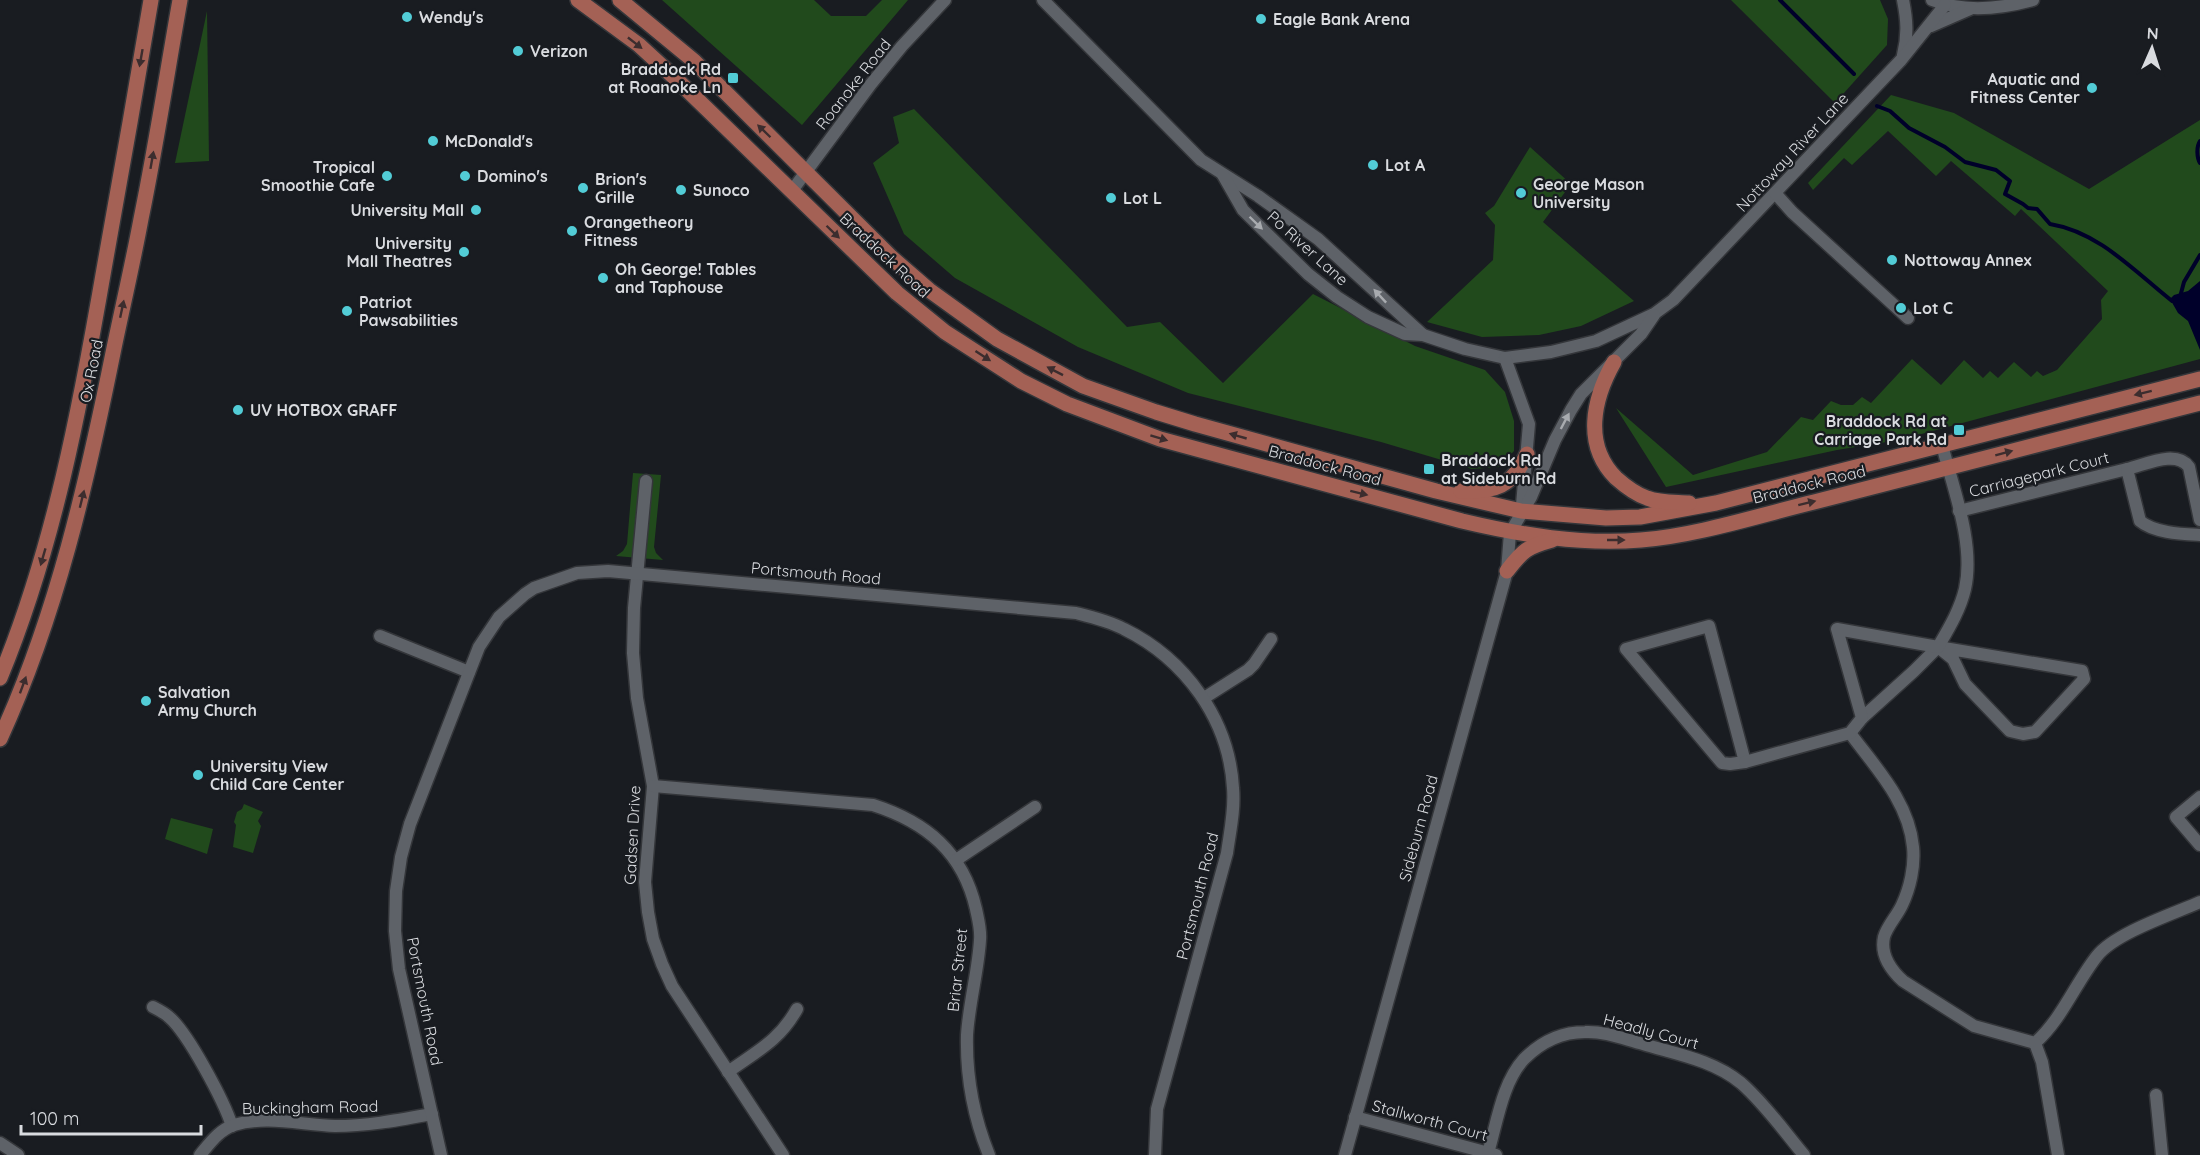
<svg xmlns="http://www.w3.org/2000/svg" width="2200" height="1155" viewBox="0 0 2200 1155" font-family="Quicksand,sans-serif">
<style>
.green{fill:#214a1c}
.water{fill:#00002a}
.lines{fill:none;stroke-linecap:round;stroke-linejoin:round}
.stream{stroke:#00002a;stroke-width:4}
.minor-casing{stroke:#34363a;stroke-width:15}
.major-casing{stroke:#34363a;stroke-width:18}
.minor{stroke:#5e6268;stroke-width:12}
.major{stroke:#a46155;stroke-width:15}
.oneway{fill:#3c2d2e}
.oneway2{fill:#a8abaf}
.poi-dot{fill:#52ccd6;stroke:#191c21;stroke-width:2}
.labels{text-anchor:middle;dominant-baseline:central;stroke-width:4.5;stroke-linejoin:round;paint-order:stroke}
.poi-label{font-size:16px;font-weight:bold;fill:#d9dbdf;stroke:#191c21;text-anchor:start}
.street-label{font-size:16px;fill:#d9dbdf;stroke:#191c21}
</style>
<rect width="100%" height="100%" fill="#191c21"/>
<g class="green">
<path d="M 662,0 L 814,0 L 831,16 L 866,16 L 882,0 L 908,0 L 802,125 Z"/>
<path d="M 1731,0 L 1880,0 L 1888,19 L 1887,45 L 1835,103 Z"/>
<path d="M 207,11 L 209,161 L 175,163 Z"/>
<path d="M 1891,95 L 1954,113 L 2089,189 L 2200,120 L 2200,359 L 1899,440 L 1837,450 L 1666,487 L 1616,408 L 1693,475 L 1767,452 L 1801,417 L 1813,420 L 1831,401 L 1841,405 L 1853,405 L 1862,397 L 1871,403 L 1912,359 L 1941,385 L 1964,360 L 1983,378 L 1990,371 L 1998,378 L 2014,362 L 2031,377 L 2037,371 L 2043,376 L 2057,370 L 2102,319 L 2101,300 L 2108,291 L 2021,209 L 2015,216 L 1951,161 L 1936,176 L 1888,131 L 1852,165 L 1844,158 L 1813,190 L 1808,183 Z"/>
<path d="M 914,109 L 1127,327 L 1160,322 L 1223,383 L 1313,294 L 1415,346 L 1485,370 L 1505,392 L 1514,421 L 1514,451 L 1499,467 L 1472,469 L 1381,442 L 1188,393 L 1078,347 L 955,278 L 904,234 L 873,163 L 899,143 L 893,117 Z"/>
<path d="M 1530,147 L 1571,184 L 1543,222 L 1634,301 L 1581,326 L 1539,335 L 1482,337 L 1427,322 L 1493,260 L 1495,225 L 1485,213 L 1494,206 Z"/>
<path d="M 633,473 L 661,475 L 654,547 L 656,553 L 663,560 L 616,556 L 623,551 L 627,544 Z"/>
<path d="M 244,804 L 263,812 L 258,821 L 261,826 L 253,853 L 233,847 L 236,825 L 234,822 L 237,812 L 242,809 Z"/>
<path d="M 171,818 L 213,829 L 207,854 L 165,839 Z"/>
</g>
<path class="water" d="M 2200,281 L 2200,350 L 2188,321 L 2178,313 L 2170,299 L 2174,295 L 2188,291 Z"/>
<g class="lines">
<g class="stream">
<path d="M 1780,0 L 1854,74"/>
<path d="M 1877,106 L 1890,111 L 1909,128 L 1945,147 L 1965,162 L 1996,170 L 2010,181 L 2005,194 L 2023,204 L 2028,208 L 2037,209 L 2050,224 C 2099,232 2134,271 2172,301"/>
<path d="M 2200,141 C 2196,147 2197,158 2200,163"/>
<path d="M 2180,297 L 2184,282 L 2200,255"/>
</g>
<g class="minor-casing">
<g id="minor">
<path d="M 1043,0 L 1201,160 L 1258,196 L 1318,239 L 1423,335"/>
<path d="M 1903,0 C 1907,20 1908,35 1903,55"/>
<path d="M 1932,0 C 1965,13 2000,9 2033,0"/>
<path d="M 1931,26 L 1970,9"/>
<path d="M 1223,175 L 1243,210 L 1308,274 L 1337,297 L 1368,317 L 1405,334 L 1423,335 L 1465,349 L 1505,358 L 1551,352 L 1596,341 L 1654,314 L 1673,300 L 1901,60 L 1945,5"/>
<path d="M 791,192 L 871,84 L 902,46 L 945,0"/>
<path d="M 1775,193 L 1792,212 L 1908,318"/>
<path d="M 1505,358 L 1529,424 L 1522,505"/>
<path d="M 646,481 L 634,608 L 633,653 L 637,698 L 653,786 L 645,882 L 648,912 L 653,939 L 662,964 L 672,986 L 783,1155"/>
<path d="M 1959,511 L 2127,469"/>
<path d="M 2200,520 L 2189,467 C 2176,449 2145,465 2127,469 L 2140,521 C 2154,533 2183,534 2200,535"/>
<path d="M 1709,626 L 1745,762 L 1730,764 L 1722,763 L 1626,649 Z"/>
<path d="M 380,636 L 469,672"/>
<path d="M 1938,647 L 2082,671 L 2084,679 L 2035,732 L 2023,734 L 2010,731 L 1965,684 L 1953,659 Z"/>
<path d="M 1204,698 L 1248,670 L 1254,664 L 1271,639"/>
<path d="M 1862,718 L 1914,671 L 1938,647"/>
<path d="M 1850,733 C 1876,768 1909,802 1913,847 C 1915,866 1910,888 1902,905 C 1897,916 1887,926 1884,937 C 1880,955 1891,970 1903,981 L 1974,1026 L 2035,1043 C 2062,1019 2075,984 2097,956 C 2115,933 2173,914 2200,902"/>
<path d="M 1745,762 L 1850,733 L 1862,718 L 1837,629 L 1938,647 C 1949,628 1960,610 1965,589 C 1975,544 1953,488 1942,445"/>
<path d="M 653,786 L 873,805 C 926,822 963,852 976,909 C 978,919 981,929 980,940 C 978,972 969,1003 967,1035 C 966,1075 974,1118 989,1155"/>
<path d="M 2200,797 L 2176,817 L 2200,845"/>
<path d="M 956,860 L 1035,807"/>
<path d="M 153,1007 C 159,1010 165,1013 169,1017 C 188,1033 224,1101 232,1126"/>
<path d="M 2035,1043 L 2042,1062 L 2058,1155"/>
<path d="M 728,1072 C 757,1051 779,1041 797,1009"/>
<path d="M 2156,1095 L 2162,1155"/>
<path d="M 1355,1117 L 1496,1155"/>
<path d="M 0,1143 L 18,1155"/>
<path d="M 1488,1153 C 1497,1123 1502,1083 1524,1059 C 1540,1043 1561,1032 1585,1032 C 1605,1031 1624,1039 1643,1044 C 1676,1054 1713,1060 1741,1083 C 1764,1103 1784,1131 1804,1155"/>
<path d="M 200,1155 C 210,1143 219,1130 234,1125 C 266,1115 302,1125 335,1126 C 368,1126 399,1120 432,1114"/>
<path d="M 441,1155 L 399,969 L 395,931 L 396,891 L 401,857 L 410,824 L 479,647 L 499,617 L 525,594 L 534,588 L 577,573 L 608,571 L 1076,613 C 1092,617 1109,621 1124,629 C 1185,659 1229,719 1233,788 C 1235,810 1230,831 1227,853 L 1157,1109 L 1155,1155"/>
<path d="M 1345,1155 L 1507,571 L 1510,533 L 1531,497 L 1555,440 L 1571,410 L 1581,394 L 1641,334 L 1654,315"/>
</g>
</g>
<g class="major-casing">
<g id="major">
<path d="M 578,0 L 639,45 L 676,79 L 897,293 L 945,332 L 1021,381 L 1067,404 L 1160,439 L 1462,521 C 1521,535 1581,545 1641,540 C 1696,536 1760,515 1814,502 C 1943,470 2071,435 2200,403"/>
<path d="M 620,0 L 694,61 L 891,257 L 929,290 L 997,339 L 1083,386 L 1156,412 L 1195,424 L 1436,491 L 1521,511 L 1606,518 L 1640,517 L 1716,503 L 2200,379"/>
<path d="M 1614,362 C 1593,399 1583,445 1616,478 C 1625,486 1635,494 1647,498 C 1659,503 1676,502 1689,503"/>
<path d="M 1461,491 C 1495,492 1512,487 1527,454"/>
<path d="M 1507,571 C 1523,550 1527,547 1552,540"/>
<path d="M 0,678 C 54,547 80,408 104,269 C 120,179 136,90 151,0"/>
<path d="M 0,739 C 57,614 87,482 114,348 C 123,305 133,262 141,219 C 156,146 167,73 180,0"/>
</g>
</g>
<use href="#minor" class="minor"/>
<use href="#major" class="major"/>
</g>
<defs><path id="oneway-solid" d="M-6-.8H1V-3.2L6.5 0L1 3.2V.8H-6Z" transform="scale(1.5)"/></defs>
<g class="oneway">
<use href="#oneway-solid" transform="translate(635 43) rotate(38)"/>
<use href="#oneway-solid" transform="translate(141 58) rotate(100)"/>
<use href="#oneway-solid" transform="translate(764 131) rotate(-136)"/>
<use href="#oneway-solid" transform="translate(152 160) rotate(-80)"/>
<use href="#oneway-solid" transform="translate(833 232) rotate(44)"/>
<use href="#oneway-solid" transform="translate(122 309) rotate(-78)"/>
<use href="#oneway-solid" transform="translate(983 356) rotate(33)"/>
<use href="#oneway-solid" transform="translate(1055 371) rotate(-153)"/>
<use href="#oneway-solid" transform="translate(2143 393) rotate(166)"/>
<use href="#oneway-solid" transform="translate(1238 436) rotate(-164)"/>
<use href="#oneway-solid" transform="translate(1159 438) rotate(17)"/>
<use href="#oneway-solid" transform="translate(2004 453) rotate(-15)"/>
<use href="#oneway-solid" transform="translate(1359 493) rotate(14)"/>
<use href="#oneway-solid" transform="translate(82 499) rotate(-76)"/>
<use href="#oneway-solid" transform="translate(1807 503) rotate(-14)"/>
<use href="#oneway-solid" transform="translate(1616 540)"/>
<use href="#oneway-solid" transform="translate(43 557) rotate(106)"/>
<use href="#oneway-solid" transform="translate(23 685) rotate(-70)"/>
</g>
<g class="oneway2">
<use href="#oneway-solid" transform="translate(1256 223) rotate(44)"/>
<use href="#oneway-solid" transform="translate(1380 296) rotate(-133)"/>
<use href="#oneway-solid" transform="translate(1565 421) rotate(-62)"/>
</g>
<g class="poi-dot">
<circle cx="407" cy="17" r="6"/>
<circle cx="1261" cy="19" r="6"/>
<circle cx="518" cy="51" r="6"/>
<rect x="727" y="72" width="12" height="12" rx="3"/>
<circle cx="2092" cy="88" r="6"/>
<circle cx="433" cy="141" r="6"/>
<circle cx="1373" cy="165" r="6"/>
<circle cx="387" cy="176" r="6"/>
<circle cx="465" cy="176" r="6"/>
<circle cx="583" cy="188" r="6"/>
<circle cx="681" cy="190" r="6"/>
<circle cx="1521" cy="193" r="6"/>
<circle cx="1111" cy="198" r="6"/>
<circle cx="476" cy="210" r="6"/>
<circle cx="572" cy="231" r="6"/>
<circle cx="464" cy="252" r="6"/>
<circle cx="1892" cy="260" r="6"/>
<circle cx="603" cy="278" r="6"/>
<circle cx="1901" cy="308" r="6"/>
<circle cx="347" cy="311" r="6"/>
<circle cx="238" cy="410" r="6"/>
<rect x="1953" y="424" width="12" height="12" rx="3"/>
<rect x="1423" y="463" width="12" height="12" rx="3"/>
<circle cx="146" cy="701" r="6"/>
<circle cx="198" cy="775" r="6"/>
</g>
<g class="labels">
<g class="poi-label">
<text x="419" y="17">Wendy's</text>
<text x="1273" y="19">Eagle Bank Arena</text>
<text x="530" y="51">Verizon</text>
<text x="721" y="69" text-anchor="end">Braddock Rd<tspan x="721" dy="18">at Roanoke Ln</tspan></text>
<text x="2080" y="79" text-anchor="end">Aquatic and<tspan x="2080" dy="18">Fitness Center</tspan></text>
<text x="445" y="141">McDonald's</text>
<text x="1385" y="165">Lot A</text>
<text x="375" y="167" text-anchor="end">Tropical<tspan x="375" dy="18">Smoothie Cafe</tspan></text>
<text x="477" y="176">Domino's</text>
<text x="595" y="179">Brion's<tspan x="595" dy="18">Grille</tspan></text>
<text x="1533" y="184">George Mason<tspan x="1533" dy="18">University</tspan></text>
<text x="693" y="190">Sunoco</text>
<text x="1123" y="198">Lot L</text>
<text x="464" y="210" text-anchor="end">University Mall</text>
<text x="584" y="222">Orangetheory<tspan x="584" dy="18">Fitness</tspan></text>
<text x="452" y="243" text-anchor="end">University<tspan x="452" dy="18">Mall Theatres</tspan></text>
<text x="1904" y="260">Nottoway Annex</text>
<text x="615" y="269">Oh George! Tables<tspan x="615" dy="18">and Taphouse</tspan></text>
<text x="359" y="302">Patriot<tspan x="359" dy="18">Pawsabilities</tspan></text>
<text x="1913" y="308">Lot C</text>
<text x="250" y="410">UV HOTBOX GRAFF</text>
<text x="1947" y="421" text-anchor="end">Braddock Rd at<tspan x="1947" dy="18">Carriage Park Rd</tspan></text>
<text x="1441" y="460">Braddock Rd<tspan x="1441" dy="18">at Sideburn Rd</tspan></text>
<text x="158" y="692">Salvation<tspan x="158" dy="18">Army Church</tspan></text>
<text x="210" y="766">University View<tspan x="210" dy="18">Child Care Center</tspan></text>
</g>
<g class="street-label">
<text transform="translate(853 84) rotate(-52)">Roanoke Road</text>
<text transform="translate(1792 152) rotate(-47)">Nottoway River Lane</text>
<text transform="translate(1308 248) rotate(42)">Po River Lane</text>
<text transform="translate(885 255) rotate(43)">Braddock Road</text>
<text transform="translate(91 371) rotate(-79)">Ox Road</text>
<text transform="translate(1325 465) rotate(15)">Braddock Road</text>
<text transform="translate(2039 474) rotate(-14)">Carriagepark Court</text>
<text transform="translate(1809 484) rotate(-14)">Braddock Road</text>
<text transform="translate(816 573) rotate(5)">Portsmouth Road</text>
<text transform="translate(1418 828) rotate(-75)">Sideburn Road</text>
<text transform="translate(632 835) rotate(-87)">Gadsen Drive</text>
<text transform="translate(1197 896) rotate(-76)">Portsmouth Road</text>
<text transform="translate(957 970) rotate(-84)">Briar Street</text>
<text transform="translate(425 1001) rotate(79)">Portsmouth Road</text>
<text transform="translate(1651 1031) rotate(15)">Headly Court</text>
<text transform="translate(310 1107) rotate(-1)">Buckingham Road</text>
<text transform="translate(1430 1120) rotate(15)">Stallworth Court</text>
</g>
</g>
<g transform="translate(2152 48) rotate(3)" stroke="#191c21" stroke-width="4.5" paint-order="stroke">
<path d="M0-4.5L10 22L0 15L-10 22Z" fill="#d9dbdf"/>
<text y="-9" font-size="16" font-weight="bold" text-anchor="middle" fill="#d9dbdf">N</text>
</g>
<path d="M21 1125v9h180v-9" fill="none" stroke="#d9dbdf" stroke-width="3"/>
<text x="30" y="1125" font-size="18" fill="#d9dbdf" stroke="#191c21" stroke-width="4.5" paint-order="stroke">100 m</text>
</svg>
